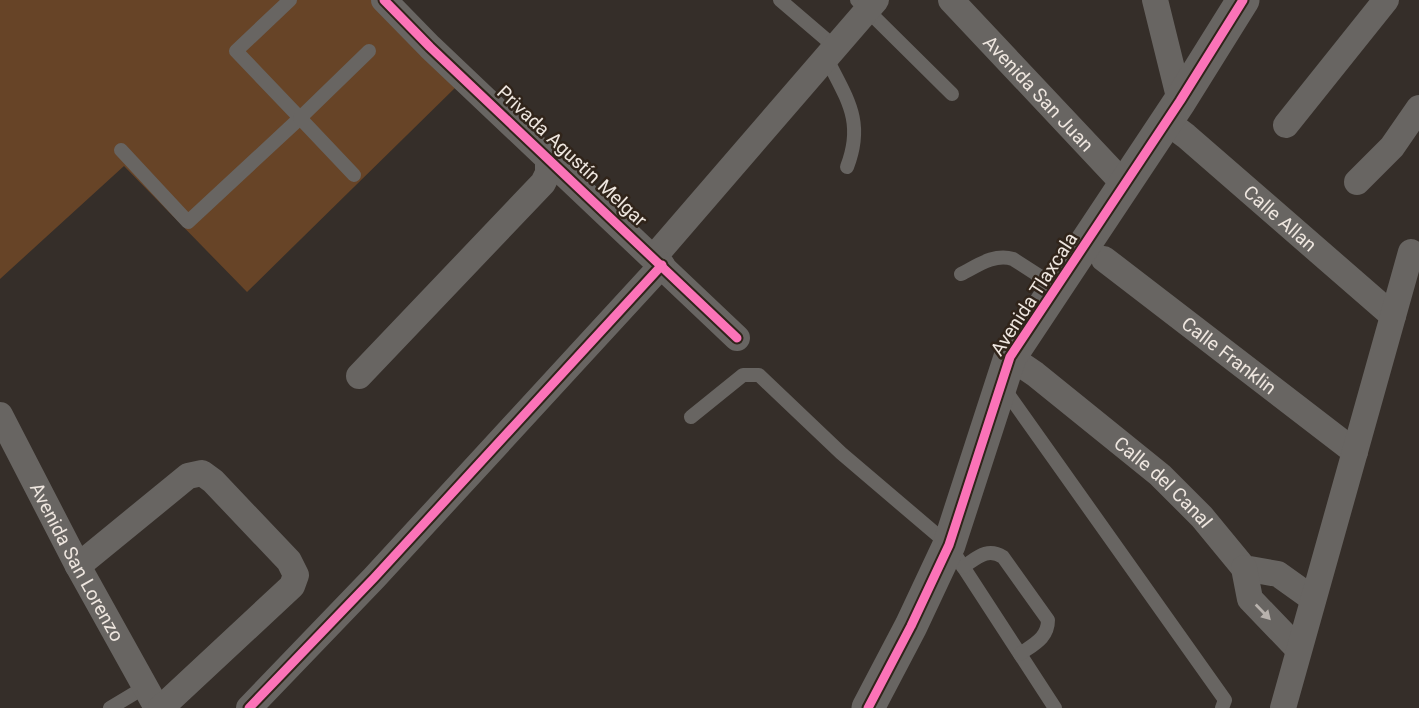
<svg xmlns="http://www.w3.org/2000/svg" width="1419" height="708" viewBox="0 0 1419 708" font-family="Roboto,sans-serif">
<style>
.green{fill:#674427}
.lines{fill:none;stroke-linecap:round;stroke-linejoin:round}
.service{stroke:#686562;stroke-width:14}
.minor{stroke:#686562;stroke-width:26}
.tertiary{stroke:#686562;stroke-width:33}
.cycleway-casing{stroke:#30241a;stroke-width:13}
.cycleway{stroke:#fb73b8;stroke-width:9}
.oneway{fill:#b8b2ad}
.labels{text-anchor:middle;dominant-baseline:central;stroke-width:5;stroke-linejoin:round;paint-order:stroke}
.street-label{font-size:19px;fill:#eee6df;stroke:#30241a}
</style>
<rect width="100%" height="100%" fill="#352e29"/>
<path class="green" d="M 0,0 L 375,0 L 459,84 L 247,292 L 124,166 L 0,279 Z"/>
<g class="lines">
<g class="service">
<path d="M 780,0 L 835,47"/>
<path d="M 857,0 L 952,94"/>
<path d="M 826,57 C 846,98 865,120 847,167"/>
<path d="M 121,150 L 188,222 L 300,118 L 236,51 L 290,0"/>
<path d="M 354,175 L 300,118 L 369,51"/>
<path d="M 961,274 C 977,266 994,253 1013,259 L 1058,288"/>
<path d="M 1003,387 L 1225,700 L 1222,708"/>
<path d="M 691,417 L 743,375 L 759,375 L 841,453 L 949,545 L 1055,708"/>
<path d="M 963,567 C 977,558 987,547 1003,557 L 1048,620 C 1048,638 1034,644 1020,654"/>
<path d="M 110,708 L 145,687"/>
</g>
<g class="minor">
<path d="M 384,0 L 430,47 L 737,338"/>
<path id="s1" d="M 951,0 L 1125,185"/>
<path d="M 1155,0 L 1180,101"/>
<path id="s2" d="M 1166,121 L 1186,136 L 1393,316"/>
<path d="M 1286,125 L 1386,0"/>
<path d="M 1357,182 L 1392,147 L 1419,108"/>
<path d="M 654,257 L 876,0"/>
<path id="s3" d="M 1104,259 L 1355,452"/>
<path id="s4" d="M 1010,357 L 1035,374 L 1160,475 L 1202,517 L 1244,568 L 1278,574 L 1313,599"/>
<path d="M 359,376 L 543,183 L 548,173 L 548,158"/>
<path id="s5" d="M 0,415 L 78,566 L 157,708"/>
<path d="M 78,566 L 188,476 L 202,473 L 213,481 L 289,561 L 296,575 L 292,586 L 161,708"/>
<path d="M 1244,568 L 1250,599 L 1298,649"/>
<path d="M 249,708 L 374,578 L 662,265"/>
<path d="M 1283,708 L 1411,252"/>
</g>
<path class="tertiary" d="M 868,708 L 911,626 L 949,545 L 1010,357 L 1180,101 L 1243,0"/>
<g class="cycleway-casing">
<g id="cycleway">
<path d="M 384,0 L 430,47 L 737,338"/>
<path d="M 249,708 L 374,578 L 662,265"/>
<path d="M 868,708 L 911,626 L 949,545 L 1010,357 L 1180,101 L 1243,0"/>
</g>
</g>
<use href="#cycleway" class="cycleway"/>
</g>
<defs><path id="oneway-solid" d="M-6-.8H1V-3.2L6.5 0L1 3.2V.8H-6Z" transform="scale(1.75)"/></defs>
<use class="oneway" href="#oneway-solid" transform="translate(1263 612) rotate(46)"/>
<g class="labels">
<g class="street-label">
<text stroke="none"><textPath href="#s1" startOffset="128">Avenida San Juan</textPath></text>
<text transform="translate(572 156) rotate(43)">Privada Agustín Melgar</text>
<text stroke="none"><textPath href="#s2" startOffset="150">Calle Allan</textPath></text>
<text transform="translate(1034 294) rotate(-57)">Avenida Tlaxcala</text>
<text stroke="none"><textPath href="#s3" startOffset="158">Calle Franklin</textPath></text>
<text stroke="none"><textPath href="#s4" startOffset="198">Calle del Canal</textPath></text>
<text stroke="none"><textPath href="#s5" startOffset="166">Avenida San Lorenzo</textPath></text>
</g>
</g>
</svg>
